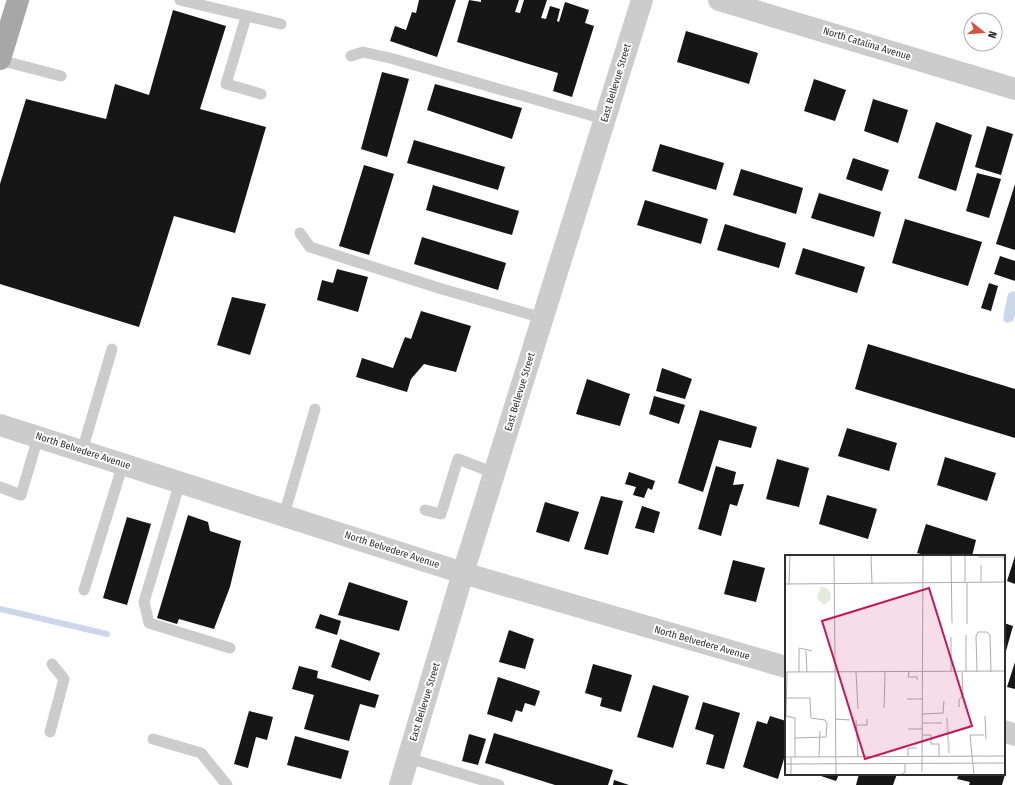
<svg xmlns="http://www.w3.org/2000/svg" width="1015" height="785" viewBox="0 0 1015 785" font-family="'Fira Sans Condensed',sans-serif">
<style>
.water{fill:#ccd8e9}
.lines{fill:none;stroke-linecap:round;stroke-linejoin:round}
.stream{stroke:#ccd8e9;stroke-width:6}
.building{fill:#161616}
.lane{stroke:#ccc;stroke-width:11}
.street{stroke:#ccc;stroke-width:22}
.primary{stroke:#a7a7a7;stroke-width:22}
.labels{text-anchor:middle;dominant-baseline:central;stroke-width:4;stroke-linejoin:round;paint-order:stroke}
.street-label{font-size:10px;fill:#2f2f2f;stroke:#fff}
.inset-river{fill:none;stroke:#ccd8e9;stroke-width:2}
.inset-road{fill:none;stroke:#acacac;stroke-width:1}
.view{fill:#c2185b;fill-opacity:0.15;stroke:#c2185b;stroke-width:2}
.inset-edge{fill:none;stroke:#2f2f2f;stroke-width:2}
</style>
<rect width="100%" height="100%" fill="#fff"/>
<path class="water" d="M 1012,291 L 1015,292 L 1015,315 L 1013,321 L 1007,323 L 1004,321 C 1002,318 1007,299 1008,294 Z"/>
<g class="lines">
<path class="stream" d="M 0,609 L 107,634"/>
</g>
<g class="building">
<path d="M 419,0 L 456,0 L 437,57 L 390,41 L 395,26 L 406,30 L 412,12 L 416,13 Z"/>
<path d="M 469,0 L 481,2 L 481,0 L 519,0 L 515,12 L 520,13 L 524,0 L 547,0 L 541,18 L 546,19 L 550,6 L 560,9 L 557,21 L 559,22 L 565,2 L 589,10 L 585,23 L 594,26 L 572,97 L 553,91 L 558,73 L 457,42 Z"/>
<path d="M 173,10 L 226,26 L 200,109 L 266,127 L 235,233 L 174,216 L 139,327 L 0,284 L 0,184 L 26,99 L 106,119 L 115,84 L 149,95 Z"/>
<path d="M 686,31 L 758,53 L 749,84 L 677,62 Z"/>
<path d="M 382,72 L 409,79 L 387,157 L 361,149 Z"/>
<path d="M 814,79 L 846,90 L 835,121 L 804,111 Z"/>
<path d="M 435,84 L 522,108 L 512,139 L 427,110 Z"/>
<path d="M 873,99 L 908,110 L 898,143 L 864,131 Z"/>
<path d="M 936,122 L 972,135 L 956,191 L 918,178 Z"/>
<path d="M 987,126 L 1013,134 L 1001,175 L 975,167 Z"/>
<path d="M 414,140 L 505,167 L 498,190 L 407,163 Z"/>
<path d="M 660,144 L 724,163 L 716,190 L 652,171 Z"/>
<path d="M 853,158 L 889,170 L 882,191 L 846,179 Z"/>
<path d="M 364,165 L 394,174 L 369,255 L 339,246 Z"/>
<path d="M 741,169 L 803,188 L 796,214 L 733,195 Z"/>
<path d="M 977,173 L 1001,179 L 989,218 L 966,211 Z"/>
<path d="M 1015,184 L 1015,250 L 996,244 Z"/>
<path d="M 433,185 L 519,211 L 512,235 L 426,210 Z"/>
<path d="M 819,193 L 881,212 L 874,237 L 811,218 Z"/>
<path d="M 645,200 L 708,219 L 701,244 L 637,225 Z"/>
<path d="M 905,219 L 982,242 L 968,286 L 892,263 Z"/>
<path d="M 725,224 L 786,243 L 779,268 L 717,250 Z"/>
<path d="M 422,237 L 506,263 L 498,290 L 414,264 Z"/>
<path d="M 803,248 L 865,267 L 857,293 L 795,274 Z"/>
<path d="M 1000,256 L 1015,261 L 1015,281 L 994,274 Z"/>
<path d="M 337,269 L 368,277 L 358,312 L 317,300 L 322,280 L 333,283 Z"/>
<path d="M 989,283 L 998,286 L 991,311 L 981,308 Z"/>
<path d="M 232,297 L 266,304 L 250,355 L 217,345 Z"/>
<path d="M 421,311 L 471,326 L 456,372 L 424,364 L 411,379 L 407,392 L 356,377 L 362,358 L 393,368 L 405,337 L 411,339 Z"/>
<path d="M 868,344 L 1015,389 L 1015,438 L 855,389 Z"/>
<path d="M 662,368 L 692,379 L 685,399 L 656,391 Z"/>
<path d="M 587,379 L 630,394 L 620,426 L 576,414 Z"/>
<path d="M 654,396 L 685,405 L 679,424 L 649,414 Z"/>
<path d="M 700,410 L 757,427 L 751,448 L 719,440 L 703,492 L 678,483 Z"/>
<path d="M 847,428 L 897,443 L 889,471 L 838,456 Z"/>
<path d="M 945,457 L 996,473 L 987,501 L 937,485 Z"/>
<path d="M 777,459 L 809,468 L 799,507 L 766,499 Z"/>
<path d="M 716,466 L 736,472 L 733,485 L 744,484 L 737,506 L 730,504 L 721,536 L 698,529 Z"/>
<path d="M 629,472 L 655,481 L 652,490 L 648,488 L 644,498 L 633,495 L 636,487 L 625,484 Z"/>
<path d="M 827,495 L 877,509 L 868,539 L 819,524 Z"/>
<path d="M 601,496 L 623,501 L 608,555 L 584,549 Z"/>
<path d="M 545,502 L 579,512 L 569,542 L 536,532 Z"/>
<path d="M 642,506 L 660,512 L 654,533 L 635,528 Z"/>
<path d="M 188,515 L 208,522 L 210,531 L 241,541 L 230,587 L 214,629 L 179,619 L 177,624 L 157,618 Z"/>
<path d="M 127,517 L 151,524 L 127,605 L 103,598 Z"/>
<path d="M 926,524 L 976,540 L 972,556 L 928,556 L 917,553 Z"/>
<path d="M 1015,556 L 1015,584 L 1007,581 Z"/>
<path d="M 733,560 L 765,568 L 756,602 L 724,594 Z"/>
<path d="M 349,582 L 408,601 L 399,631 L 338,615 Z"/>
<path d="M 320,614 L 341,621 L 337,635 L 315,628 Z"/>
<path d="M 1004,623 L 1013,626 L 1004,658 Z"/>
<path d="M 509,630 L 534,639 L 525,669 L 499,662 Z"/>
<path d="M 340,639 L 380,653 L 370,681 L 331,667 Z"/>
<path d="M 1015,662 L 1015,689 L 1007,687 Z"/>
<path d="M 593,664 L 632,675 L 621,712 L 600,706 L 602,698 L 585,693 Z"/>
<path d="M 299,666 L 318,671 L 317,678 L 379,695 L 375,708 L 360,704 L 349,741 L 304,729 L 314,695 L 292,689 Z"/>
<path d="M 498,677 L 540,691 L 535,706 L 525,703 L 522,712 L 516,710 L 512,722 L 487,714 Z"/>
<path d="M 653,685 L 689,696 L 673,748 L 637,737 Z"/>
<path d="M 703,702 L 740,713 L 724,769 L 706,764 L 714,735 L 695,729 Z"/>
<path d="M 249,711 L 273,717 L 267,740 L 256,737 L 248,768 L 234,764 Z"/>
<path d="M 770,716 L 786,721 L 786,752 L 778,779 L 743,767 L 757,721 L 767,724 Z"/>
<path d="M 494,733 L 613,770 L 608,785 L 555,785 L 485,763 Z"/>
<path d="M 469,734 L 486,739 L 478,765 L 462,761 Z"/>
<path d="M 295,736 L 349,751 L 341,779 L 287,765 Z"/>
<path d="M 1004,770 L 1006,771 L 1002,785 L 969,785 L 970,782 L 957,779 L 959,774 L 1004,774 Z"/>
<path d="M 815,774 L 839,774 L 836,781 Z"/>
<path d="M 859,774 L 897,774 L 893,785 L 856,785 Z"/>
<path d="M 614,780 L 629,785 L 613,785 Z"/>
</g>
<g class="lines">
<g class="lane">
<path d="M 180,0 L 281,24"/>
<path d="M 246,17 L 226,84 L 261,94"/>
<path d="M 351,56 L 363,52 L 390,58 L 604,119"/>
<path d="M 0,60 L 61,76"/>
<path d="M 300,233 L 310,247 L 442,289 L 543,318"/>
<path d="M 82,451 L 112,349"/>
<path d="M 180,482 L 144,602 L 149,623 L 230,648"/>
<path d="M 0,487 L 21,495 L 38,437"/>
<path d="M 425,510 L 441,514 L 458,459 L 494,473"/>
<path d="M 284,515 L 315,409"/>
<path d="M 84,590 L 123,464"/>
<path d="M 50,732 L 64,679 L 52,664"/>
<path d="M 153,739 L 201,753 L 227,785"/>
<path d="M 408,758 L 499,785"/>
</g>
<g class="street">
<path d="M 719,0 L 1015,89"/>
<path d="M 0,425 L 463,573 L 786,667"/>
<path d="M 1004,731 L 1015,735"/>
<path d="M 400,785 L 463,573 L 642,0"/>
</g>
<path class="primary" d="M 0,59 L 18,0"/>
</g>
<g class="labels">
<g class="street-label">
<text transform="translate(867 44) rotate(17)">North Catalina Avenue</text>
<text transform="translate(616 83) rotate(-73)">East Bellevue Street</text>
<text transform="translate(520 392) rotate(-73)">East Bellevue Street</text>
<text transform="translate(83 451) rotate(18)">North Belvedere Avenue</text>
<text transform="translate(392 550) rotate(18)">North Belvedere Avenue</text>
<text transform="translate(702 643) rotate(16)">North Belvedere Avenue</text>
<text transform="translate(425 702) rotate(-73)">East Bellevue Street</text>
</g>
</g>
<g transform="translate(785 555)">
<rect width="220" height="220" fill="#fff"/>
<path d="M 36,31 L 43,34 L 46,39 L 45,45 L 39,50 L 32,43 Z" fill="#e2ebde"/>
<path class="inset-river" d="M 162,163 L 164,198"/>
<path class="inset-road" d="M 49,0 L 51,220M 86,0 L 87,29M 166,0 L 167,68M 180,0 L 180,28M 193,2 L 220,2M 196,10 L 196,28M 0,29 L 220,27M 4,29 L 5,0M 182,69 L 182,28M 166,82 L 166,117M 21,96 L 22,117M 0,117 L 220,116M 14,117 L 14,93 L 27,96M 71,117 L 73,154M 124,117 L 123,122 L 132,122 L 132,125M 181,117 L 181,80M 192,117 L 191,81 L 193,77 L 202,77 L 205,80 L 206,117M 0,143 L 25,143 L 26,163 L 40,165 L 42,168 L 41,182 L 10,183M 122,144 L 138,144M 174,152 L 174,145 L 178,140 L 177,117M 99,153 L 100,117M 138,159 L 158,158 L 159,146M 0,161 L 10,163 L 10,202M 1,161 L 2,117M 200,161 L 201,184M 50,164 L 65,165M 71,165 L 73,202M 138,168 L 157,168M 72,170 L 82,170 L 82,164M 123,174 L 138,174M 138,180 L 146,180 L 146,189 L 154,189 L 154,201M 123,201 L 123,193 L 132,193M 0,202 L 220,201M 34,202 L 35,176M 0,209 L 220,208M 137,217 L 138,0M 6,220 L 6,202M 116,220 L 120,217 L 120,208M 189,220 L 185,180 L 199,180"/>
<path class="view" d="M 144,33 L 187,171 L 80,204 L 37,66 Z"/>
<rect width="220" height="220" class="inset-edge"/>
</g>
<g transform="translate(983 32) rotate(107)"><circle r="19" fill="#ffffff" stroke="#acacac"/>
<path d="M0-3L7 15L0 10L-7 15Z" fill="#d65341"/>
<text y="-6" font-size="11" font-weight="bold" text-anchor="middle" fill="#2f2f2f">N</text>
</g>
</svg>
